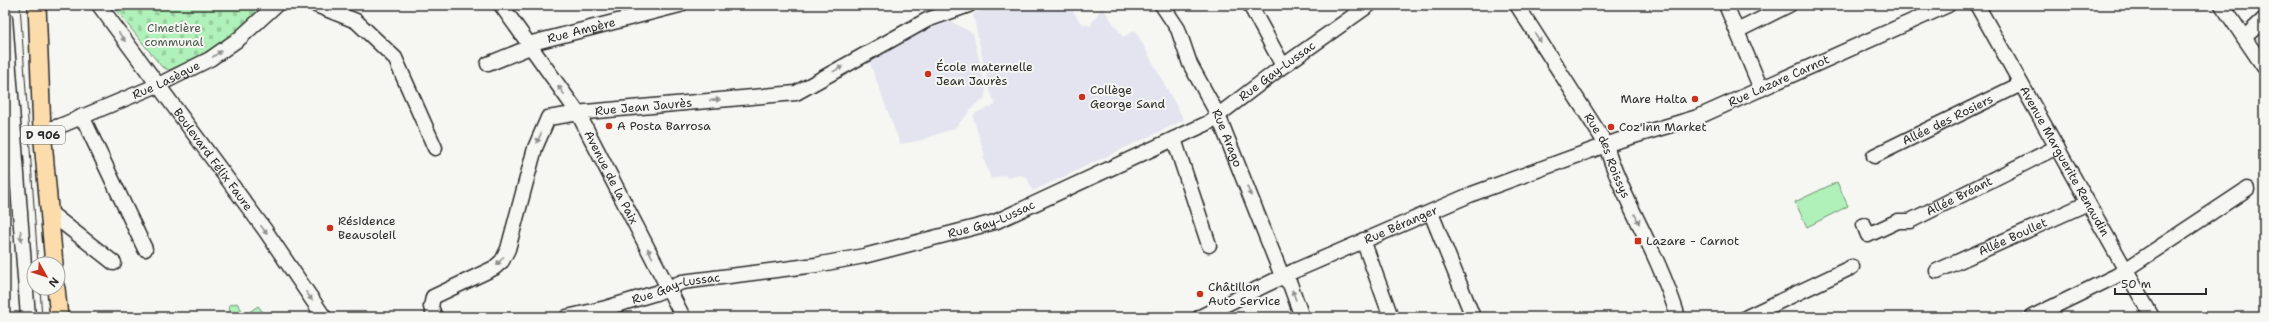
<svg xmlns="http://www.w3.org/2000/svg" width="2269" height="322" viewBox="0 0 2269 322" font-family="'Shantell Sans',sans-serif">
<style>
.built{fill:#e4e4f0}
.cemetery{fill:url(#cemetery-stones);stroke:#6e8e72}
.park{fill:url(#park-tufts);stroke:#6e8e72}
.pitch{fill:#b0f1b9;stroke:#6e8e72}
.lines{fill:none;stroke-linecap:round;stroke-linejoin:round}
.minor-casing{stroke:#2b2b2b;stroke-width:17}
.major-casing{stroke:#2b2b2b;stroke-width:20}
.minor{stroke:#f6f6f2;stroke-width:14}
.major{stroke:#fddcac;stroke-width:17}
.tram{stroke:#2b2b2b;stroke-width:1}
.oneway{fill:#90908e}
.poi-dot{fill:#c8321e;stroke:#f6f6f2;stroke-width:1.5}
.labels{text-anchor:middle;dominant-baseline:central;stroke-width:4;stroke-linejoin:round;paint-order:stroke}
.shield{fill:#f6f6f2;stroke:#686867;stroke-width:1}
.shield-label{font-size:11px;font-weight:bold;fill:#2b2b2b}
.park-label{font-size:12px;fill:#4c5c4e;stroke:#f6f6f2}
.street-label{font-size:12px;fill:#2b2b2b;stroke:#f6f6f2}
.poi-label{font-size:12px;fill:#2b2b2b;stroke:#f6f6f2;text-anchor:start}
</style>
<defs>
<pattern id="cemetery-stones" width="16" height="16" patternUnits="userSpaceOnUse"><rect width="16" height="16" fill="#b0f1b9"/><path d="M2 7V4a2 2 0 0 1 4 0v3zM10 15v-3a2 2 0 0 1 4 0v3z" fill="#98cf9f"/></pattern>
<pattern id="park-tufts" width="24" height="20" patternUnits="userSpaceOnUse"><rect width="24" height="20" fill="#b0f1b9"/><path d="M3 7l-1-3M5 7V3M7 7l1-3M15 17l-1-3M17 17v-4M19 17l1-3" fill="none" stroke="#98cf9f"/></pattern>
</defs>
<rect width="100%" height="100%" fill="#f6f6f2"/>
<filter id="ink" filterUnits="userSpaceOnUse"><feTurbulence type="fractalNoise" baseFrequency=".025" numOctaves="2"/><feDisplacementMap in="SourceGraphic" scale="8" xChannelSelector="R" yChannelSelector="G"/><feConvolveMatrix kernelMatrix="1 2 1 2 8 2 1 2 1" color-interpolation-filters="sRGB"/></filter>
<g filter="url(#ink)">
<g class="built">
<path d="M 994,5 L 1069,5 L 1080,22 L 1090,26 L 1102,7 L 1123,37 L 1135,30 L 1184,120 L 1033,191 L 1027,178 L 1021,175 L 1007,178 L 1005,175 L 991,179 L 983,157 L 985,156 L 973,117 L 975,113 L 996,105 L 989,89 L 973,14 Z"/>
<path d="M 950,21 L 973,33 L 986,90 L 984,100 L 976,104 L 955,128 L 919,141 L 900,144 L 868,58 L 924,27 L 928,30 Z"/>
</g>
<path class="cemetery" d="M 112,5 L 266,5 C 236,34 208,55 169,70 L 162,67 Z"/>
<path class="park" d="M 237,303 L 245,315 L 258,306 L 267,317 L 231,317 L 229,305 Z"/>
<path class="pitch" d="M 1837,182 L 1848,206 L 1807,227 L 1795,202 Z"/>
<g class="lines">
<g class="minor-casing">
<g id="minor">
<path id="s1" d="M 99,5 L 265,230 L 324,317"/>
<path d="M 316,5 L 356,21 L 395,58 L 435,148"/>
<path id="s2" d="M 501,5 L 578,113 L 683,317"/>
<path id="s3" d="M 1162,5 L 1178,29 L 1190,64 L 1218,115 L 1282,276 L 1290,284 L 1302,317"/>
<path d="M 1250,5 L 1283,66"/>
<path id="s4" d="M 1517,5 L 1606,144 C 1611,166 1622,187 1631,207 C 1649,244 1666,278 1678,317"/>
<path d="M 1726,5 L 1761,89"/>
<path id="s5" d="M 1977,5 L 2152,317"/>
<path d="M 2222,5 L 2264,67"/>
<path d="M 5,18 L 28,317"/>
<path d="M 1737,31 L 1789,5"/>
<path d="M 2244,38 L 2264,19"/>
<path id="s6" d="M 528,44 L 680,5"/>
<path d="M 488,64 L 530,47"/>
<path d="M 82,116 L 145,249"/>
<path id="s7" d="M 42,130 L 60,126 L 158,85 L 210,59 L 240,38 L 276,5"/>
<path d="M 1174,139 L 1209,245"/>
<path id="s8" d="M 1874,156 L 2021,84"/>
<path d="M 49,212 L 114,263"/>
<path d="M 1431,213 L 1473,317"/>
<path id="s9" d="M 1864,225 L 1868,235 L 1898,221 L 1910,221 L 2057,147"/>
<path d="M 1363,240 L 1391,317"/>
<path id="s10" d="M 1937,271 L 2088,203"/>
<path id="s11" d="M 435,317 L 431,307 L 433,297 L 494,268 L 502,261 L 508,249 L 535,148 L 548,118 L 586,112 L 796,93 L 927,20 L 969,5"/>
<path id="s12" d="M 567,317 L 606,308 L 656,293 L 682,282 L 816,265 L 864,256 L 995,222 L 1208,123 L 1283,66 L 1369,5"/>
<path id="s13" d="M 1200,317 L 1294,271 L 1472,194 L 1617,141 L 1698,117 L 1948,5"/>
<path d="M 1747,317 L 1852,267"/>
<path d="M 2032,317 L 2116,276 L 2247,189"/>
</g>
</g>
<g class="major-casing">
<g id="major">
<path d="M 37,5 L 42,130 L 54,264"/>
<path d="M 56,288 L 59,317"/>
</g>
</g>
<use href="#minor" class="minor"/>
<use href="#major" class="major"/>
<g class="tram">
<path d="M 20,5 L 38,264"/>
<path d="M 40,288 L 42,317"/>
</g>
</g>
<defs><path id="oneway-solid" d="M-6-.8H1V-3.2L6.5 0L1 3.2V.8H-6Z"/></defs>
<g class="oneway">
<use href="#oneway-solid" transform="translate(122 37) rotate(54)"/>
<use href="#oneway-solid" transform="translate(1538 38) rotate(57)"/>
<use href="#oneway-solid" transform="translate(217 54) rotate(-35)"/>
<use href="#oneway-solid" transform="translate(838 69) rotate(-29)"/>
<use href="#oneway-solid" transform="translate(561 90) rotate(-127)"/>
<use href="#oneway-solid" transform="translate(715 100) rotate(-5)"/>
<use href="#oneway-solid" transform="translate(539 138) rotate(114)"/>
<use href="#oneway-solid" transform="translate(1249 191) rotate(68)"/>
<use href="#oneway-solid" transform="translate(1637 219) rotate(65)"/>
<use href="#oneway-solid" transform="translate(264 230) rotate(54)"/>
<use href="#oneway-solid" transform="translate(21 236) rotate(85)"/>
<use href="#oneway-solid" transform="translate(650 253) rotate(-117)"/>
<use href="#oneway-solid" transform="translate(500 261) rotate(130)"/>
<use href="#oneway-solid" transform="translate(1294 295) rotate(-110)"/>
<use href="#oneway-solid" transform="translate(309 296) rotate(55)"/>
</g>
</g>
<g class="poi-dot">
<circle cx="928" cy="74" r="4"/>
<circle cx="1082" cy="97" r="4"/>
<circle cx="1695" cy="99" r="4"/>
<circle cx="609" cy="126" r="4"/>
<circle cx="1611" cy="127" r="4"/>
<circle cx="330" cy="228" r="4"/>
<rect x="1634" y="237" width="8" height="8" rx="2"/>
<circle cx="1200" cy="294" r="4"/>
</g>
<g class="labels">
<rect class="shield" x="21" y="126" width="44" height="18" rx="3"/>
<g class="shield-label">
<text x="43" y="135">D 906</text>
</g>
<g class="park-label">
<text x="174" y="28">Cimetière<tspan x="174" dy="14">communal</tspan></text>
</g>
<g class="street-label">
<text stroke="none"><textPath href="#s6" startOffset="55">Rue Ampère</textPath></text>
<text stroke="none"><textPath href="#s12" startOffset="761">Rue Gay-Lussac</textPath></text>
<text stroke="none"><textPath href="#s7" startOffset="134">Rue Lasègue</textPath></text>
<text stroke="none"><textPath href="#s13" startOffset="626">Rue Lazare Carnot</textPath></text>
<text stroke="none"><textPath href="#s11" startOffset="346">Rue Jean Jaurès</textPath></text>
<text stroke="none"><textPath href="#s8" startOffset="82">Allée des Rosiers</textPath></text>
<text stroke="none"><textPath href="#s3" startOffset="149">Rue Arago</textPath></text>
<text stroke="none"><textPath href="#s4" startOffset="176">Rue des Roissys</textPath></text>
<text stroke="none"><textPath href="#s1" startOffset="192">Boulevard Félix Faure</textPath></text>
<text stroke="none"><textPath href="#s5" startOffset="179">Avenue Marguerite Renaudin</textPath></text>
<text stroke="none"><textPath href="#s2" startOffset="205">Avenue de la Paix</textPath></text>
<text stroke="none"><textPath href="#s9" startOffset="111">Allée Bréant</textPath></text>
<text stroke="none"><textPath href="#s12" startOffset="437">Rue Gay-Lussac</textPath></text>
<text stroke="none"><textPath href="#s13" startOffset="221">Rue Béranger</textPath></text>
<text stroke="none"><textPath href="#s10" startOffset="83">Allée Boullet</textPath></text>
<text stroke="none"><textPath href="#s12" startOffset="113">Rue Gay-Lussac</textPath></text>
</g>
<g class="poi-label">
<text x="936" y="67">École maternelle<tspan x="936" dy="14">Jean Jaurès</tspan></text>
<text x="1090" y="90">Collège<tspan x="1090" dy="14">George Sand</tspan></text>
<text x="1687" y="99" text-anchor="end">Mare Halta</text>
<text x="617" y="126">A Posta Barrosa</text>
<text x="1619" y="127">Coz'inn Market</text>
<text x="338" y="221">Résidence<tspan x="338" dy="14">Beausoleil</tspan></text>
<text x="1646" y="241">Lazare - Carnot</text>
<text x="1208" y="287">Châtillon<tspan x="1208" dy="14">Auto Service</tspan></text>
</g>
</g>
<rect width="2269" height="322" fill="none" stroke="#f6f6f2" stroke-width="20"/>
<rect x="10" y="10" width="2249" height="302" fill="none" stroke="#2b2b2b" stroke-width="1.5" filter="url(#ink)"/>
<g transform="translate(46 276) rotate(129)"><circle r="19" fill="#f6f6f2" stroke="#a5a5a2"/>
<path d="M0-3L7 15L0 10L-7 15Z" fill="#c8321e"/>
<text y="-6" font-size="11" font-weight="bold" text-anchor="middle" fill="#2b2b2b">N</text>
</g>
<path d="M2115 288v6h91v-6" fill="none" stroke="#2b2b2b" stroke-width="2"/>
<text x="2121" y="288" font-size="12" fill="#2b2b2b" stroke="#f6f6f2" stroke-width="3" paint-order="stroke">50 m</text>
</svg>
